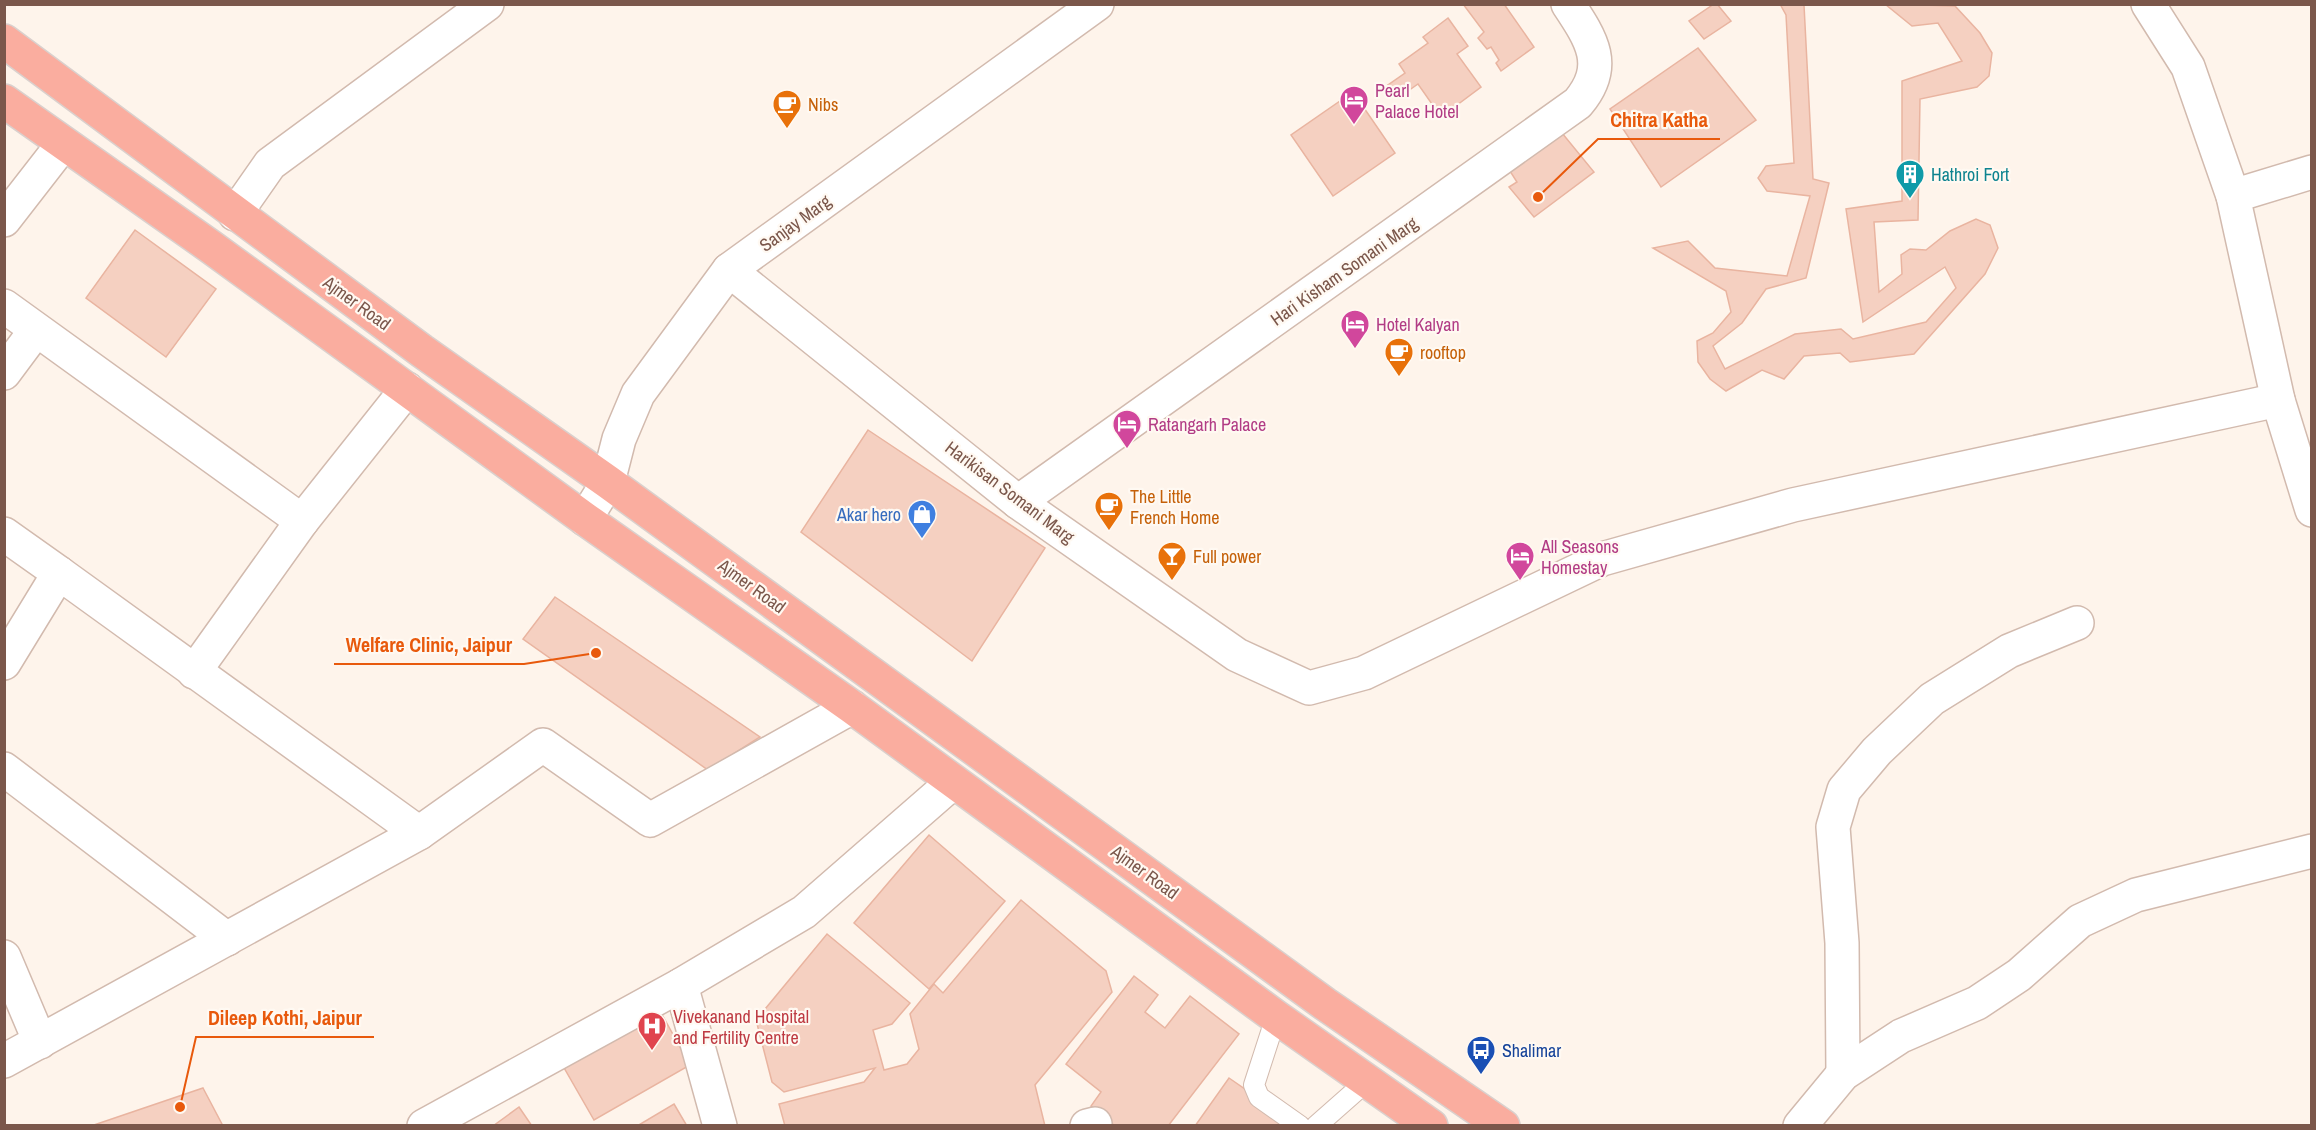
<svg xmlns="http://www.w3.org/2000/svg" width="2316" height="1130" viewBox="0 0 2316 1130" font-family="'Archivo Narrow',sans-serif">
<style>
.building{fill:#f5d0c1;stroke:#e9b4a0;stroke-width:1.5}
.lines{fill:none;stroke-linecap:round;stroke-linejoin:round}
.lane-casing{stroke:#d2baae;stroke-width:22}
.street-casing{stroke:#d2baae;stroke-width:36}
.highway-casing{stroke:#dad0cd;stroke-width:36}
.lane{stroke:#fff;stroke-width:20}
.street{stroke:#fff;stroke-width:33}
.highway{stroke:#faad9f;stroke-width:33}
.labels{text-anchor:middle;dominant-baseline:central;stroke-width:4.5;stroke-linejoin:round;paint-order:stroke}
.hotel-label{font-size:18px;fill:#b23c85;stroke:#fff9f2;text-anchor:start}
.food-label{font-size:18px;fill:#c56008;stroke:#fff9f2;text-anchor:start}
.culture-label{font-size:18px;fill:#0d838f;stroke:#fff9f2;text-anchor:start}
.street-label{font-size:18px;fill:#7b574b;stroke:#fff9f2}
.shop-label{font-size:18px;fill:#366cbe;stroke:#fff9f2;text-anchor:end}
.health-label{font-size:18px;fill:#be3a42;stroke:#fff9f2;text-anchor:start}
.transit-label{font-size:18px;fill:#164399;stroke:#fff9f2;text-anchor:start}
.leader{fill:none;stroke:#e8590c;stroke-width:2}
.callout-dot{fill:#e8590c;stroke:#fff9f2;stroke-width:2}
.callout-label{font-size:20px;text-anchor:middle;font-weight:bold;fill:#e8590c;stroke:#fff9f2;stroke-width:4.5;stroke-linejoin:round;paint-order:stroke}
</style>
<rect width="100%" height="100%" fill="#fef4eb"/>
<g class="building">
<path d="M 1463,4 L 1504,4 L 1534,47 L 1501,71 L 1496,63 L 1499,60 L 1491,47 L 1487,49 L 1478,38 L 1484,32 Z"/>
<path d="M 1714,4 L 1717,4 L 1731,21 L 1704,39 L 1689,21 Z"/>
<path d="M 1780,4 L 1809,4 L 1804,5 L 1813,179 L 1829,183 L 1806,278 L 1766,289 L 1742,323 L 1713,346 L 1725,369 L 1795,334 L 1841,329 L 1853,339 L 1926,322 L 1956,288 L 1945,267 L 1863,322 L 1846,209 L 1902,201 L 1902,81 L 1962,61 L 1938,23 L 1912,26 L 1885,4 L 1955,6 L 1980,33 L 1992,53 L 1989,76 L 1977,87 L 1920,99 L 1918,220 L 1874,222 L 1879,292 L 1902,274 L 1901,255 L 1910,249 L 1926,250 L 1950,231 L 1976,219 L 1990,225 L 1998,248 L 1985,274 L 1914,354 L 1850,362 L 1840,353 L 1804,356 L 1784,379 L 1762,370 L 1726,391 L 1710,379 L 1698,362 L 1697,341 L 1713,333 L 1731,312 L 1726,291 L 1653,248 L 1688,241 L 1715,268 L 1787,276 L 1810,196 L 1767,191 L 1758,178 L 1766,166 L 1794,163 L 1786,15 Z"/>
<path d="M 1448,18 L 1468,46 L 1457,54 L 1481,87 L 1441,117 L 1418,84 L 1398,98 L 1388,85 L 1405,73 L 1399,64 L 1428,43 L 1423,37 Z"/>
<path d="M 1698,48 L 1756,120 L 1661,187 L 1610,109 Z"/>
<path d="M 1353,92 L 1395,153 L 1333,196 L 1291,135 Z"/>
<path d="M 1562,133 L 1594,172 L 1534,217 L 1509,187 L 1517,182 L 1508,168 Z"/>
<path d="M 135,230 L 216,289 L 166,357 L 86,298 Z"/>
<path d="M 868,430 L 1045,548 L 972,661 L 801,532 Z"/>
<path d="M 555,597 L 760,737 L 708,770 L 523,639 Z"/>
<path d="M 929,835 L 1005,901 L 929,989 L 854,923 Z"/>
<path d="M 1021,900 L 1106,971 L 1112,992 L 1035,1085 L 1045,1126 L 785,1126 L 779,1104 L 864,1082 L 875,1068 L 784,1092 L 772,1082 L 756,1020 L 827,934 L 910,1003 L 892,1024 L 873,1030 L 884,1070 L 907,1064 L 919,1049 L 910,1014 L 934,984 L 943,993 Z"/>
<path d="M 1134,976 L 1158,995 L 1145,1012 L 1165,1028 L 1190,996 L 1239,1034 L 1168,1126 L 1115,1126 L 1091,1106 L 1101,1092 L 1066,1064 Z"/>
<path d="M 660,1011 L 690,1065 L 594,1120 L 563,1066 Z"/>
<path d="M 1229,1078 L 1297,1125 L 1296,1126 L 1195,1126 Z"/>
<path d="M 203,1088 L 223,1126 L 91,1126 Z"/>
<path d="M 674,1104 L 687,1126 L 637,1126 Z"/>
<path d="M 519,1107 L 532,1126 L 493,1126 Z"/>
</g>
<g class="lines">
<g class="lane-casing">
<g id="lane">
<path d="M 1276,1017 L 1254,1085 L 1259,1097 L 1300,1126"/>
<path d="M 1316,1126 L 1367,1081"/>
</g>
</g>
<g class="street-casing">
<g id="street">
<path d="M 2148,4 L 2188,67 L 2233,196 L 2278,400 L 2312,510"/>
<path d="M 2233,196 L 2312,172"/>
<path d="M 235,214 L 270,164 L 487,4"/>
<path d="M 4,220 L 63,144"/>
<path d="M 729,270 L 1018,502 L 1237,655 L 1309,688 L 1364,673 L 1602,559 L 1793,505 L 2278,400"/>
<path d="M 4,306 L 302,521"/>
<path d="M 4,373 L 36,330"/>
<path d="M 1018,502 L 1578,103 C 1609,66 1592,40 1568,4"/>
<path d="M 585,519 L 608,482 L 619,439 L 638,394 L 729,270 L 1097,4"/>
<path d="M 4,534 L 59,573"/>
<path d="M 4,663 L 59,573 L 419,833"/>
<path d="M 194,672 L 302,521 L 407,389"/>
<path d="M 4,769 L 227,939"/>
<path d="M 4,957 L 40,1042"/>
<path d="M 681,985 L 720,1126"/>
<path d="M 4,1061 L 419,833 L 543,745 L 650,820 L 852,707"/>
<path d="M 1843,1074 L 1842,943 L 1833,827 L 1844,790 L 1877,751 L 1932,699 L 2009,651 L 2077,623"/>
<path d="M 424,1126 L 681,985 L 804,912 L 952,783"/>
<path d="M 1087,1126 L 1095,1124"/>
<path d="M 1800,1126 L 1843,1074 L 1901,1036 L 1977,1003 L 2019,975 L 2080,921 L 2136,895 L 2312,851"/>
</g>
</g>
<g class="highway-casing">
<g id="highway">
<path d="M 4,41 L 422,351 L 608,482 L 1325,1004 L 1503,1126"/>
<path d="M 4,101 L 211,247 L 585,519 L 852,707 L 1276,1017 L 1431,1126"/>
</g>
</g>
<use href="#lane" class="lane"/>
<use href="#street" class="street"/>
<use href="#highway" class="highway"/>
</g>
<defs>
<g id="hotel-pin" transform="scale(1.5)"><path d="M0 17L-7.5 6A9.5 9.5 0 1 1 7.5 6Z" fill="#d1479c" stroke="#fff9f2"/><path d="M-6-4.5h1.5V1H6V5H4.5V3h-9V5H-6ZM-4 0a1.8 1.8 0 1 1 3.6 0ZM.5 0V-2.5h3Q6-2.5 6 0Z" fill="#fff"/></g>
<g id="cafe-pin" transform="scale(1.5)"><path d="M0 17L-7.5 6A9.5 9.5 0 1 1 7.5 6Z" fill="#e8710a" stroke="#fff9f2"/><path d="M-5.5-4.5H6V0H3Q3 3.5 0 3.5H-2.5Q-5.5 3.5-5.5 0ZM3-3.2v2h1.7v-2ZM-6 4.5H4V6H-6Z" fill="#fff"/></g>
<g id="building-pin" transform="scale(1.5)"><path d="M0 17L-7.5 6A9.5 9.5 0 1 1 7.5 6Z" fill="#0f9aa8" stroke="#fff9f2"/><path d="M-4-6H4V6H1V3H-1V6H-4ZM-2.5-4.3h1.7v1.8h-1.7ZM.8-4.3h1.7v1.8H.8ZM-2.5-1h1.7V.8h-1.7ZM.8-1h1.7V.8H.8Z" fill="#fff"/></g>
<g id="shop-pin" transform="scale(1.5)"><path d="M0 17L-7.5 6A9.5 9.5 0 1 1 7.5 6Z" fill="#3f7fe0" stroke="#fff9f2"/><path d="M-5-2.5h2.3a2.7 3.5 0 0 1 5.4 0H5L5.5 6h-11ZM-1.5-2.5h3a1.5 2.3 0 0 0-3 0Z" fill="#fff"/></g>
<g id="bar-pin" transform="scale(1.5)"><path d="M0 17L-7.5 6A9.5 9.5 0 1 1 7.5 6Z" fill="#e8710a" stroke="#fff9f2"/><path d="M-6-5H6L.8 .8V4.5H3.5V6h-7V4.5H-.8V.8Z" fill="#fff"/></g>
<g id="hospital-pin" transform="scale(1.5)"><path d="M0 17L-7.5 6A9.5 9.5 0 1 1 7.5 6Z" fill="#e0444e" stroke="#fff9f2"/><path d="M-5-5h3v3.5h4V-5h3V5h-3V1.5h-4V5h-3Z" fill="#fff"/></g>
<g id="bus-pin" transform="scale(1.5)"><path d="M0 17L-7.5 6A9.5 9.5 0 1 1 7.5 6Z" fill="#1a4fb4" stroke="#fff9f2"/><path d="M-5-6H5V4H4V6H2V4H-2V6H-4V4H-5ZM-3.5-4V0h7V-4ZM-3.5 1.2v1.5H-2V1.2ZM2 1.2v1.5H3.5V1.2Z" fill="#fff"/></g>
</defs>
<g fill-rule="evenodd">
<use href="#hotel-pin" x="1354" y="100"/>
<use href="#cafe-pin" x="787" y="104"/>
<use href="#building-pin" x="1910" y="174"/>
<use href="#hotel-pin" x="1355" y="324"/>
<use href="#cafe-pin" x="1399" y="352"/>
<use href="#hotel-pin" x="1127" y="424"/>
<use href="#cafe-pin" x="1109" y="506"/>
<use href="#shop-pin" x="922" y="514"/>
<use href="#bar-pin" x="1172" y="556"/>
<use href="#hotel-pin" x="1520" y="556"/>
<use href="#hospital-pin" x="652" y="1026"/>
<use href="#bus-pin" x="1481" y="1050"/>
</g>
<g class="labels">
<g class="hotel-label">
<text x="1375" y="90">Pearl<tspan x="1375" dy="21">Palace Hotel</tspan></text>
<text x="1376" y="324">Hotel Kalyan</text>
<text x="1148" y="424">Ratangarh Palace</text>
<text x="1541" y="546">All Seasons<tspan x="1541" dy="21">Homestay</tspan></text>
</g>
<g class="food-label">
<text x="808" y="104">Nibs</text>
<text x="1420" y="352">rooftop</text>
<text x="1130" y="496">The Little<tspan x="1130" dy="21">French Home</tspan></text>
<text x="1193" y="556">Full power</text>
</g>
<g class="culture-label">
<text x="1931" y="174">Hathroi Fort</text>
</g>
<g class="street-label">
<text transform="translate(795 223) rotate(-36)">Sanjay Marg</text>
<text transform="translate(1344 271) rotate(-35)">Hari Kisham Somani Marg</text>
<text transform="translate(357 303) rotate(36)">Ajmer Road</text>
<text transform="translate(1010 492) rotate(37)">Harikisan Somani Marg</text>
<text transform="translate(752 586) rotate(36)">Ajmer Road</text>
<text transform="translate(1145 872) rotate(36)">Ajmer Road</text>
</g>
<g class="shop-label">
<text x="901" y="514">Akar hero</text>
</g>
<g class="health-label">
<text x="673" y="1016">Vivekanand Hospital<tspan x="673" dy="21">and Fertility Centre</tspan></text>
</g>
<g class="transit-label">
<text x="1502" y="1050">Shalimar</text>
</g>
</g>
<path class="leader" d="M1538 197L1598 139H1720M596 653L524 664H334M180 1107L196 1037H374"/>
<g class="callout-dot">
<circle cx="1538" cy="197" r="6"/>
<circle cx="596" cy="653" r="6"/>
<circle cx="180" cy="1107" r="6"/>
</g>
<g class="callout-label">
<text x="1659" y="127">Chitra Katha</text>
<text x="429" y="652">Welfare Clinic, Jaipur</text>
<text x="285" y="1025">Dileep Kothi, Jaipur</text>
</g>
<rect width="2316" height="1130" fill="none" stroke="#7b574b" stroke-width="12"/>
</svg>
